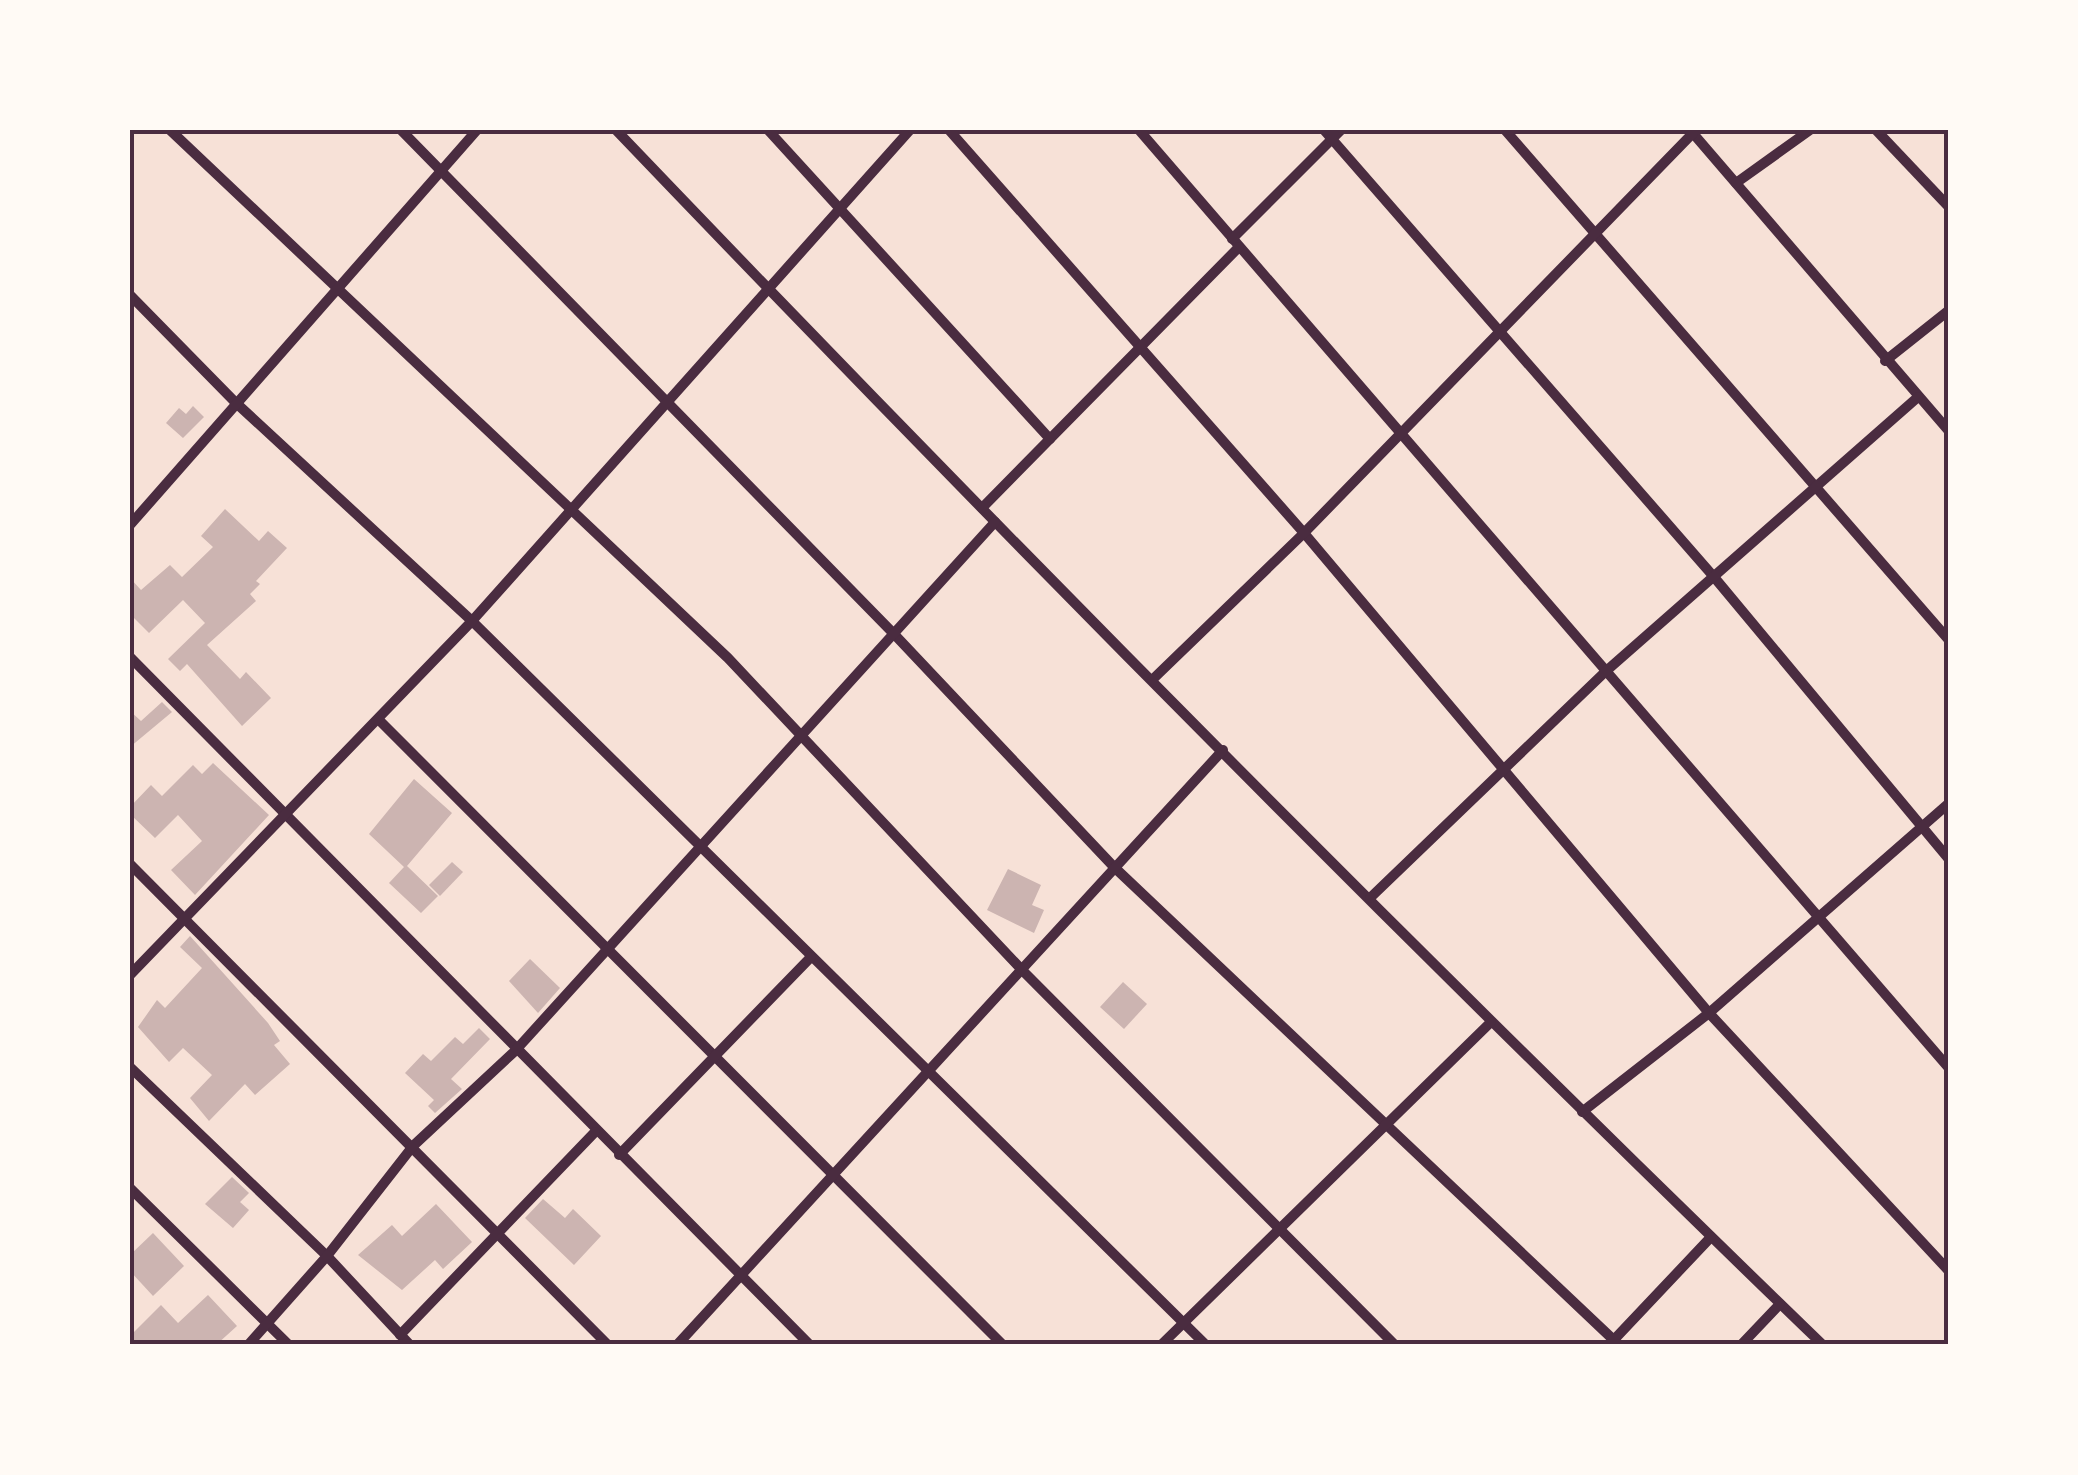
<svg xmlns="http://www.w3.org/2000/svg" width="2078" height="1475" viewBox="0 0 2078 1475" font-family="Barlow,sans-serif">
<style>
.building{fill:#ccb4b1}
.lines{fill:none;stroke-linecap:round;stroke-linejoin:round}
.minor{stroke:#4a2c40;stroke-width:10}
.neatline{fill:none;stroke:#4a2c40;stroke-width:4}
</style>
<rect width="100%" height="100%" fill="#f7e1d7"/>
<g class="building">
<path d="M 193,406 L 204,417 L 183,438 L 166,423 L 179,408 L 186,414 Z"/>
<path d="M 225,509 L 259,541 L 268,531 L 287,548 L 256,581 L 260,584 L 250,594 L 256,601 L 207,645 L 240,679 L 246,672 L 271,698 L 242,726 L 187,664 L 180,671 L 168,659 L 205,623 L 183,600 L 149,633 L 130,614 L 130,578 L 141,590 L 170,565 L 182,577 L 213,547 L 201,536 Z"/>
<path d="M 162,702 L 172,712 L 130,747 L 130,711 L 141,721 Z"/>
<path d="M 213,763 L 269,815 L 195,895 L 171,870 L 202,841 L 178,815 L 155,838 L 130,814 L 130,807 L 151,785 L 162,796 L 193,765 L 202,774 Z"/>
<path d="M 414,779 L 452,813 L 407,866 L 438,896 L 421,913 L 389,883 L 404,867 L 369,834 Z"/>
<path d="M 452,862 L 463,872 L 440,896 L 429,885 Z"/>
<path d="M 1008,869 L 1041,885 L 1032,905 L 1044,910 L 1034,933 L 987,910 Z"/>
<path d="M 190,936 L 268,1023 L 280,1041 L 274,1045 L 290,1064 L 255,1095 L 245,1084 L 209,1121 L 190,1098 L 212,1075 L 183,1048 L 169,1062 L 138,1027 L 157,1000 L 165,1008 L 202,968 L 180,947 Z"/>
<path d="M 530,959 L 560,988 L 538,1013 L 509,981 Z"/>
<path d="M 1123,982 L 1147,1004 L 1124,1029 L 1100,1007 Z"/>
<path d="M 479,1028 L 490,1039 L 451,1079 L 462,1089 L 435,1113 L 428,1106 L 434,1100 L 405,1073 L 423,1054 L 431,1061 L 455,1037 L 463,1044 Z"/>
<path d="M 232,1177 L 249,1193 L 240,1202 L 249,1210 L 233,1228 L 205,1204 Z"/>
<path d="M 543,1199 L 565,1218 L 573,1209 L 601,1236 L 574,1265 L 525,1218 Z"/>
<path d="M 436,1204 L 472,1242 L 443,1269 L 435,1260 L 402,1290 L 358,1255 L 392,1225 L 402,1236 Z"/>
<path d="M 153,1233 L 184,1266 L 153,1296 L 130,1271 L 130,1255 Z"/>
<path d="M 208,1295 L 237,1326 L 216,1345 L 130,1345 L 130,1336 L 161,1305 L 178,1323 Z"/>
</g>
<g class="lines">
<g class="minor">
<path d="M 170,130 L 728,658 L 1023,971 L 1395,1345"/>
<path d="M 401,130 L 894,634 L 1114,867 L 1619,1345"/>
<path d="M 616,130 C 1010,542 1412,948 1823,1345"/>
<path d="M 768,130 L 1050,439"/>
<path d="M 949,130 L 1304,533 L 1709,1013 L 1948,1270"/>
<path d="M 1139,130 L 1948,1067"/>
<path d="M 1324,130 L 1714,577 L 1948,858"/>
<path d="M 1505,130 L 1948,639"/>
<path d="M 1876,130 L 1948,206"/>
<path d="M 1691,131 L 1948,430"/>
<path d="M 1736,183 L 1810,130"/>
<path d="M 1232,239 L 1341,130"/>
<path d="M 130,295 L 235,402 L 472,621 L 1206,1345"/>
<path d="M 1885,361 L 1948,311"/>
<path d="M 982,508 L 1239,247"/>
<path d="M 130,525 L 477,130"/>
<path d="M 130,657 L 810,1345"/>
<path d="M 1152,680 L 1304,533 L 1693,133"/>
<path d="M 380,721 L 1003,1345"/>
<path d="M 130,864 L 608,1345"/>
<path d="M 1370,898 L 1605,672 L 1918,397"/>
<path d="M 130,975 L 472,621 L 910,130"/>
<path d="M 130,1067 L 327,1256 L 410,1345"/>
<path d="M 1582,1112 L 1709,1013 L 1948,804"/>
<path d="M 619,1155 L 811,957"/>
<path d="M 130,1188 L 289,1345"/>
<path d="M 400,1335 L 595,1132"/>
<path d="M 248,1345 L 327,1256 L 413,1146 L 515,1051 L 995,522"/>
<path d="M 677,1345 L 1223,750"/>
<path d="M 1161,1345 L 1491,1022"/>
<path d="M 1609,1345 L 1711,1237"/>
<path d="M 1741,1345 L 1780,1304"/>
</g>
</g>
<rect width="2078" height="1475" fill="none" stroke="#fffaf5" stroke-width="265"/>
<rect x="132" y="132" width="1814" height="1210" class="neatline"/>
</svg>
